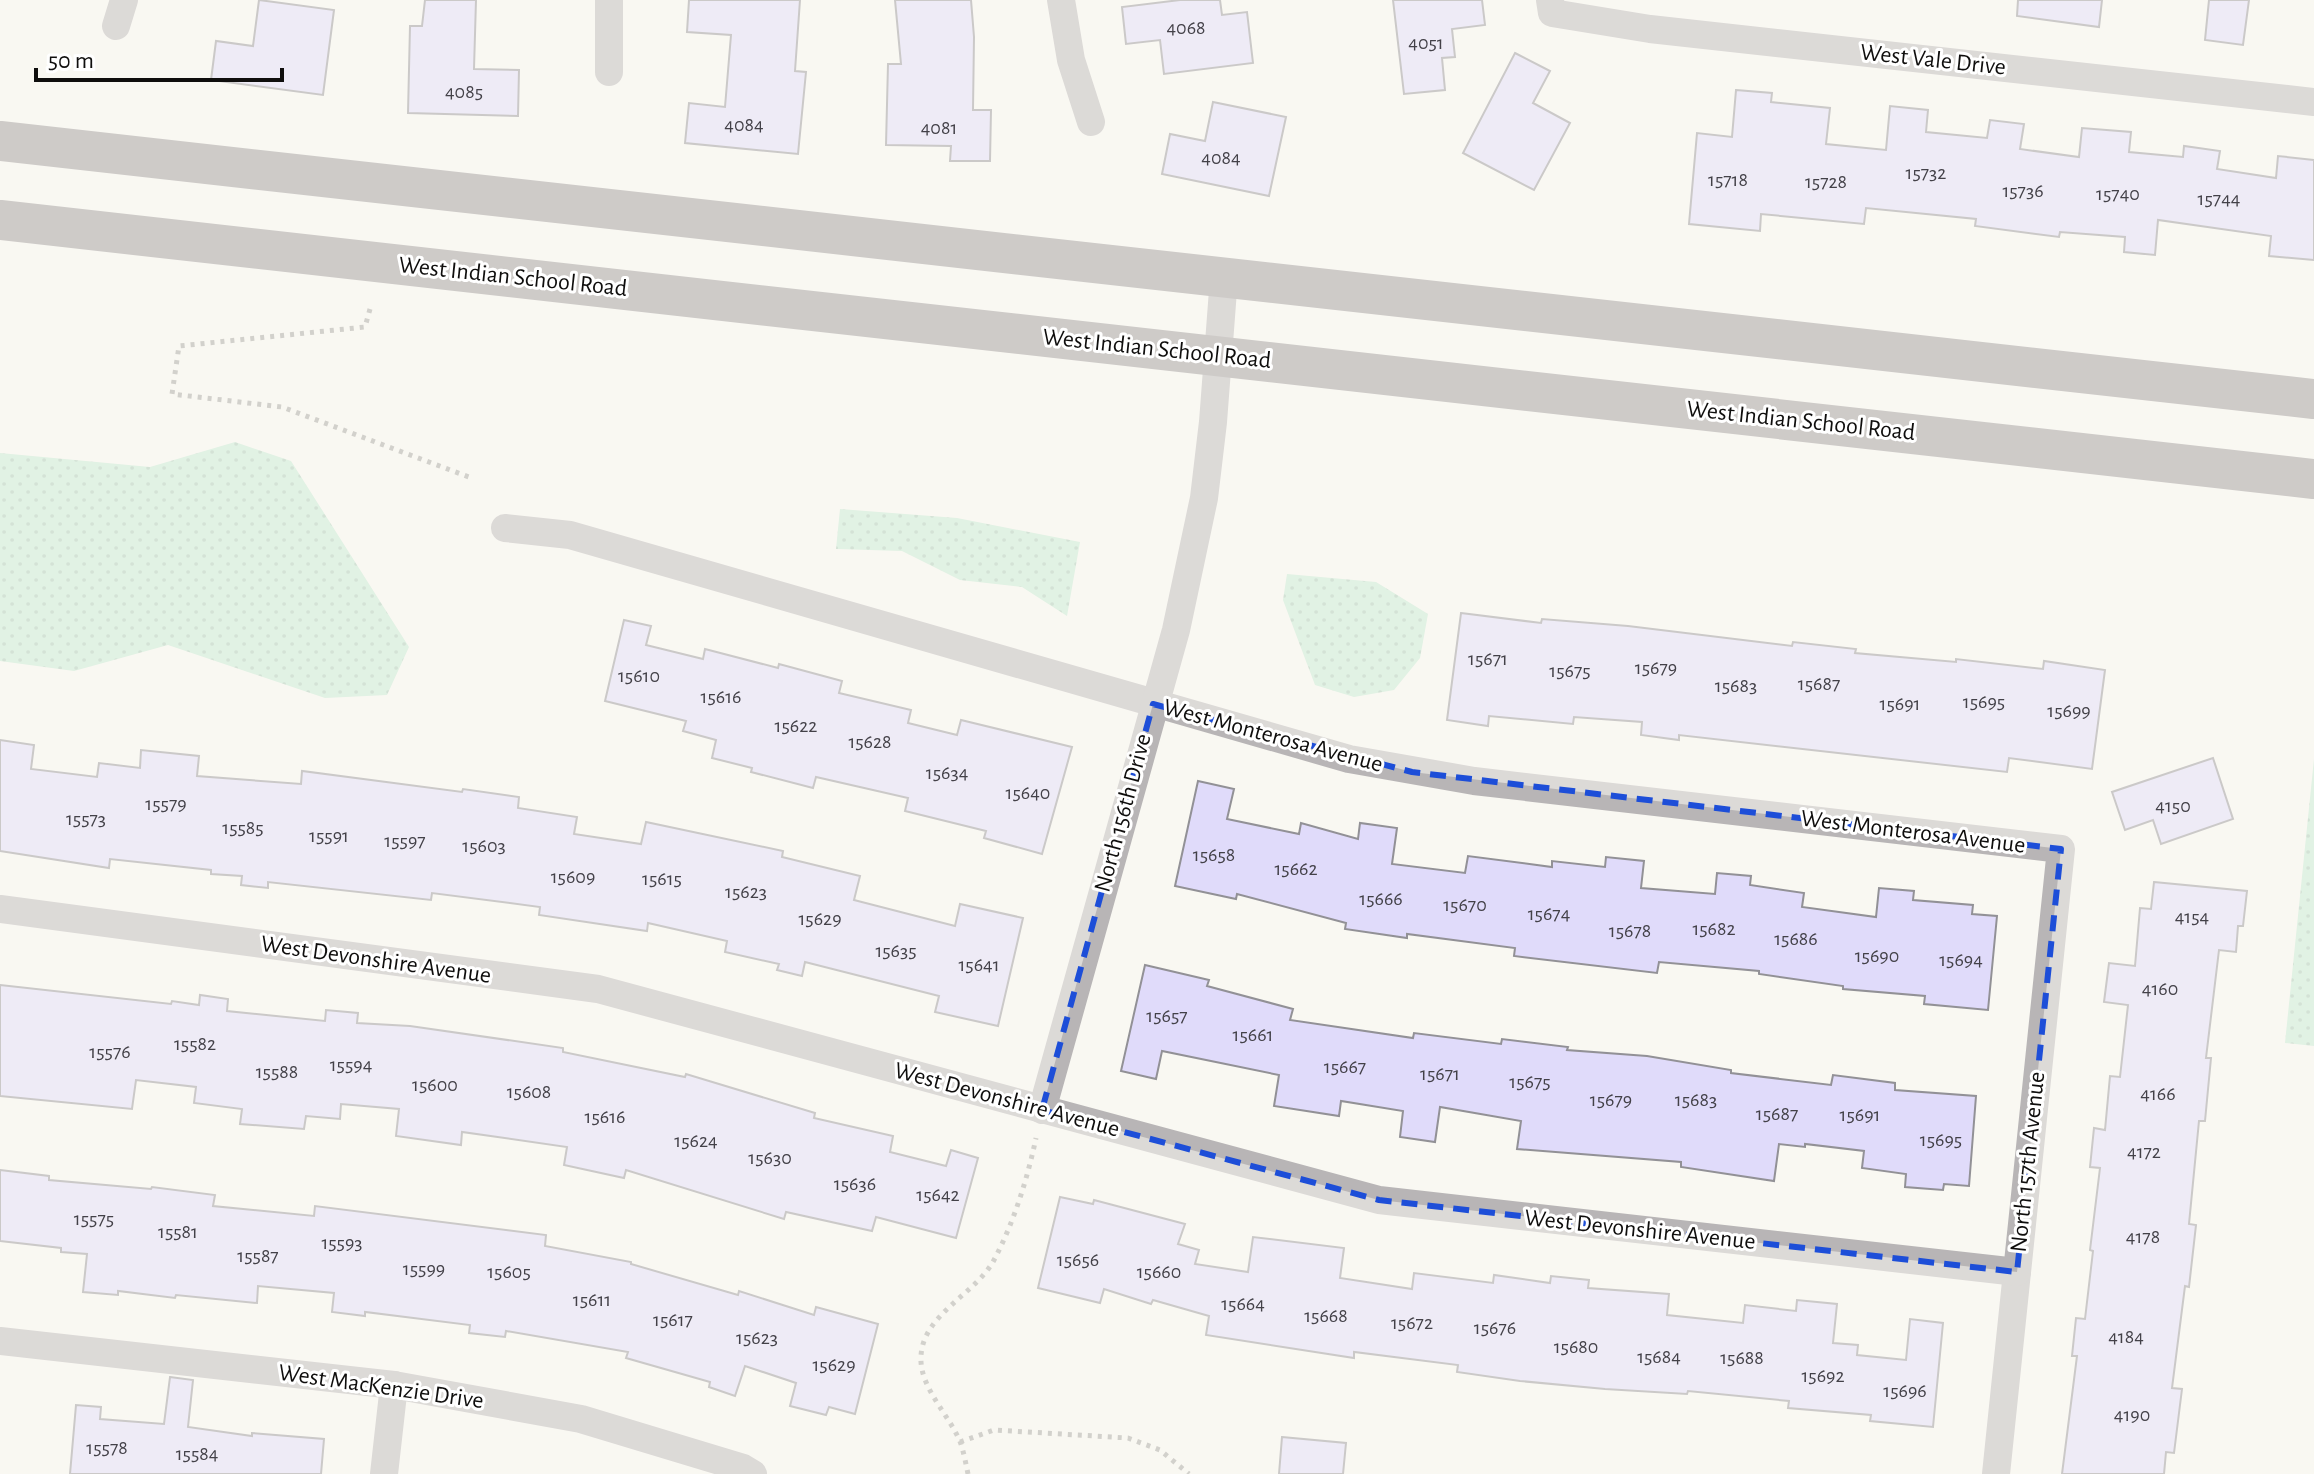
<svg xmlns="http://www.w3.org/2000/svg" width="2314" height="1474" viewBox="0 0 2314 1474" font-family="'Alegreya Sans',sans-serif">
<style>
.green{fill:url(#green-dots)}
.building{fill:#e0dbfa;stroke:#929196;stroke-width:2}
.lines{fill:none;stroke-linecap:round;stroke-linejoin:round}
.path{stroke:#a3a29d;stroke-width:5;stroke-dasharray:4 6;stroke-linecap:butt}
.street{stroke:#b8b5b6;stroke-width:28}
.secondary{stroke:#999596;stroke-width:40}
.marked{fill:none;stroke:#1d4ed8;stroke-width:6;stroke-dasharray:16 10;stroke-linejoin:round}
.labels{text-anchor:middle;dominant-baseline:central;stroke-width:6;stroke-linejoin:round;paint-order:stroke}
.number-label{font-size:20px;fill:#434148}
.street-label{font-size:24px;fill:#0f0e0d;stroke:#fff}
</style>
<defs>
<pattern id="green-dots" width="8" height="8" patternUnits="userSpaceOnUse" patternTransform="scale(2)"><rect width="8" height="8" fill="#c3ead2"/><path d="M2 2h.1M6 6h.1" fill="none" stroke="#a6c8b3" stroke-width="1.8" stroke-linecap="round"/></pattern>
</defs>
<rect width="100%" height="100%" fill="#f9f8f2"/>
<g class="green">
<path d="M 235,442 L 291,461 L 409,647 L 387,695 L 325,698 L 168,645 L 74,671 L 0,661 L 0,453 L 150,467 Z"/>
<path d="M 840,509 L 957,518 L 1080,542 L 1067,616 L 1022,587 L 960,580 L 902,551 L 836,549 Z"/>
<path d="M 1287,574 L 1376,582 L 1428,614 L 1420,658 L 1394,690 L 1354,697 L 1315,685 L 1283,600 Z"/>
<path d="M 2314,759 L 2314,1046 L 2285,1043 Z"/>
</g>
<g class="building">
<path d="M 259,0 L 334,10 L 323,95 L 211,80 L 216,41 L 253,46 Z"/>
<path d="M 425,0 L 476,0 L 474,69 L 519,70 L 518,116 L 408,113 L 410,26 L 422,26 Z"/>
<path d="M 689,0 L 800,0 L 795,71 L 806,72 L 798,154 L 685,143 L 689,103 L 725,107 L 731,35 L 687,32 Z"/>
<path d="M 895,0 L 971,0 L 974,37 L 973,110 L 991,110 L 990,161 L 950,161 L 951,146 L 886,145 L 888,64 L 901,64 Z"/>
<path d="M 1180,0 L 1220,0 L 1222,15 L 1247,12 L 1253,63 L 1164,74 L 1160,40 L 1126,44 L 1122,7 Z"/>
<path d="M 1393,0 L 1482,0 L 1485,25 L 1452,29 L 1455,57 L 1442,58 L 1445,90 L 1404,94 Z"/>
<path d="M 2018,0 L 2102,0 L 2099,27 L 2017,16 Z"/>
<path d="M 2209,0 L 2249,0 L 2243,45 L 2205,40 Z"/>
<path d="M 1515,53 L 1550,71 L 1533,103 L 1570,123 L 1534,190 L 1463,153 Z"/>
<path d="M 1736,90 L 1772,93 L 1771,102 L 1830,108 L 1826,144 L 1886,150 L 1890,106 L 1928,110 L 1926,132 L 1987,138 L 1990,120 L 2024,124 L 2020,149 L 2079,157 L 2082,128 L 2131,132 L 2129,152 L 2183,157 L 2184,146 L 2220,151 L 2217,169 L 2276,178 L 2278,156 L 2314,160 L 2314,260 L 2269,256 L 2271,236 L 2158,220 L 2155,255 L 2124,252 L 2125,237 L 2060,232 L 2059,237 L 1975,226 L 1976,219 L 1866,208 L 1864,224 L 1761,214 L 1760,231 L 1689,224 L 1697,133 L 1732,137 Z"/>
<path d="M 1213,102 L 1286,117 L 1269,196 L 1162,174 L 1170,134 L 1205,141 Z"/>
<path d="M 1461,613 L 1541,623 L 1542,619 L 1628,626 L 1792,646 L 1793,642 L 1856,649 L 1855,653 L 1956,662 L 1956,659 L 2043,669 L 2044,661 L 2105,670 L 2092,769 L 2009,758 L 2007,772 L 1679,735 L 1679,740 L 1641,735 L 1642,722 L 1574,717 L 1573,724 L 1489,716 L 1488,726 L 1447,720 Z"/>
<path d="M 624,620 L 651,626 L 646,645 L 703,659 L 705,649 L 778,668 L 779,664 L 842,681 L 839,693 L 911,710 L 908,723 L 957,735 L 961,720 L 1072,747 L 1042,854 L 984,838 L 986,831 L 905,811 L 908,798 L 816,777 L 813,788 L 751,772 L 752,768 L 712,758 L 716,740 L 683,731 L 686,721 L 605,701 Z"/>
<path d="M 0,740 L 34,745 L 31,769 L 97,777 L 99,763 L 140,768 L 141,750 L 199,756 L 197,776 L 301,784 L 302,771 L 462,792 L 463,789 L 519,797 L 518,808 L 577,817 L 574,834 L 641,844 L 646,822 L 783,851 L 782,857 L 860,876 L 854,900 L 955,926 L 960,904 L 1023,918 L 998,1026 L 935,1012 L 939,996 L 805,962 L 802,976 L 777,970 L 779,964 L 725,952 L 727,941 L 648,923 L 647,931 L 539,915 L 540,907 L 432,893 L 431,900 L 268,882 L 268,888 L 241,885 L 242,876 L 211,874 L 211,870 L 110,859 L 109,868 L 0,851 Z"/>
<path d="M 2213,758 L 2233,819 L 2161,844 L 2153,820 L 2125,830 L 2112,792 Z"/>
<path d="M 1198,781 L 1234,789 L 1227,819 L 1299,834 L 1301,823 L 1358,839 L 1360,823 L 1397,828 L 1392,864 L 1465,873 L 1468,856 L 1552,867 L 1552,861 L 1605,867 L 1606,857 L 1644,861 L 1641,888 L 1715,894 L 1717,873 L 1751,876 L 1750,885 L 1804,893 L 1802,907 L 1876,917 L 1879,888 L 1914,891 L 1913,900 L 1973,905 L 1972,914 L 1997,916 L 1988,1010 L 1924,1004 L 1925,996 L 1843,989 L 1843,986 L 1759,974 L 1759,971 L 1659,962 L 1657,973 L 1514,956 L 1515,948 L 1407,934 L 1407,938 L 1345,929 L 1346,923 L 1237,894 L 1236,899 L 1175,886 Z"/>
<path d="M 2154,882 L 2247,891 L 2243,926 L 2238,926 L 2236,952 L 2219,950 L 2206,1058 L 2211,1058 L 2205,1121 L 2199,1121 L 2189,1224 L 2196,1225 L 2189,1287 L 2185,1286 L 2172,1388 L 2182,1389 L 2174,1453 L 2166,1452 L 2164,1474 L 2062,1474 L 2077,1356 L 2072,1356 L 2076,1318 L 2085,1319 L 2093,1251 L 2090,1250 L 2100,1168 L 2090,1167 L 2094,1128 L 2105,1130 L 2110,1076 L 2120,1077 L 2128,1005 L 2104,1002 L 2109,963 L 2135,966 L 2140,908 L 2151,909 Z"/>
<path d="M 1145,965 L 1209,980 L 1207,986 L 1293,1009 L 1290,1020 L 1413,1038 L 1414,1033 L 1501,1044 L 1502,1039 L 1568,1047 L 1567,1050 L 1647,1056 L 1731,1070 L 1731,1073 L 1831,1085 L 1833,1075 L 1895,1083 L 1895,1090 L 1976,1096 L 1969,1186 L 1944,1184 L 1943,1190 L 1905,1187 L 1906,1174 L 1862,1168 L 1864,1151 L 1805,1144 L 1805,1147 L 1779,1144 L 1774,1181 L 1681,1167 L 1681,1162 L 1517,1149 L 1521,1121 L 1440,1107 L 1435,1142 L 1400,1137 L 1403,1111 L 1341,1101 L 1339,1116 L 1274,1106 L 1279,1075 L 1162,1051 L 1156,1079 L 1121,1071 Z"/>
<path d="M 0,985 L 171,1004 L 172,1001 L 199,1005 L 200,995 L 228,999 L 227,1011 L 325,1021 L 326,1010 L 358,1013 L 357,1023 L 410,1026 L 563,1048 L 563,1052 L 685,1077 L 686,1074 L 815,1113 L 814,1118 L 893,1136 L 890,1152 L 946,1166 L 951,1150 L 978,1158 L 956,1238 L 876,1217 L 872,1231 L 786,1212 L 784,1219 L 626,1170 L 624,1178 L 564,1165 L 567,1147 L 462,1132 L 461,1145 L 396,1136 L 399,1109 L 341,1104 L 340,1119 L 306,1116 L 304,1129 L 240,1124 L 242,1109 L 194,1103 L 196,1087 L 136,1080 L 132,1109 L 0,1096 Z"/>
<path d="M 0,1170 L 49,1176 L 49,1180 L 151,1189 L 152,1187 L 215,1195 L 213,1206 L 314,1216 L 315,1206 L 546,1235 L 545,1246 L 631,1262 L 631,1264 L 738,1295 L 739,1291 L 814,1315 L 816,1307 L 878,1324 L 855,1414 L 829,1407 L 826,1415 L 790,1406 L 796,1383 L 745,1366 L 735,1396 L 709,1387 L 710,1382 L 626,1358 L 628,1352 L 506,1331 L 505,1337 L 469,1333 L 470,1325 L 365,1312 L 365,1316 L 332,1312 L 334,1293 L 258,1286 L 257,1303 L 176,1295 L 175,1298 L 118,1291 L 118,1295 L 83,1292 L 87,1254 L 61,1252 L 61,1248 L 0,1241 Z"/>
<path d="M 1060,1197 L 1093,1204 L 1094,1200 L 1185,1224 L 1178,1244 L 1199,1250 L 1195,1264 L 1248,1272 L 1253,1237 L 1344,1248 L 1340,1278 L 1412,1289 L 1414,1273 L 1493,1283 L 1494,1275 L 1550,1283 L 1551,1276 L 1589,1280 L 1588,1288 L 1669,1294 L 1667,1315 L 1743,1323 L 1745,1305 L 1796,1311 L 1797,1300 L 1837,1304 L 1833,1343 L 1858,1345 L 1857,1355 L 1906,1360 L 1910,1319 L 1943,1323 L 1933,1427 L 1870,1421 L 1871,1415 L 1788,1408 L 1789,1401 L 1688,1391 L 1687,1394 L 1605,1389 L 1520,1381 L 1457,1372 L 1458,1365 L 1354,1352 L 1354,1358 L 1206,1335 L 1209,1316 L 1153,1300 L 1151,1304 L 1104,1289 L 1100,1303 L 1038,1288 Z"/>
<path d="M 170,1377 L 193,1380 L 188,1427 L 252,1436 L 252,1433 L 324,1439 L 321,1474 L 70,1474 L 76,1405 L 101,1407 L 100,1419 L 164,1424 Z"/>
<path d="M 1282,1437 L 1346,1443 L 1343,1474 L 1279,1474 Z"/>
</g>
<g class="lines">
<g class="path">
<path d="M 370,309 L 365,327 L 179,346 L 172,394 L 282,407 L 469,477"/>
<path d="M 960,1442 L 994,1430 L 1128,1438 L 1160,1450 L 1189,1474"/>
<path d="M 968,1474 C 966,1464 964,1454 961,1444 C 950,1415 919,1388 921,1356 C 923,1314 976,1294 994,1260 C 1014,1222 1027,1180 1036,1138"/>
</g>
<g class="street">
<path d="M 1061,0 L 1071,60 L 1091,122"/>
<path d="M 1550,0 L 1552,13 L 1650,29 L 2314,102"/>
<path d="M 116,26 L 124,0"/>
<path d="M 609,72 L 609,0"/>
<path d="M 505,528 L 570,535 L 1349,759 L 1474,781 L 2061,849 L 1996,1474"/>
<path d="M 0,909 L 598,989 L 1379,1200 L 2017,1272"/>
<path d="M 1042,1110 L 1176,630 L 1204,498 L 1213,422 L 1224,277"/>
<path d="M 0,1341 L 394,1385 L 581,1419 L 743,1468 L 753,1474"/>
<path d="M 384,1474 L 394,1385"/>
</g>
<g class="secondary">
<path d="M 0,141 L 2314,399"/>
<path d="M 0,220 L 2314,479"/>
</g>
</g>
<path d="M0 0H2314V1474H0ZM 1153,704 L 1412,772 L 2061,849 L 2017,1272 L 1379,1200 L 1042,1110 Z" fill="#f9f8f2" fill-opacity=".55" fill-rule="evenodd"/>
<path class="marked" d="M 1153,704 L 1412,772 L 2061,849 L 2017,1272 L 1379,1200 L 1042,1110 Z"/>
<g class="labels">
<g class="number-label">
<text x="1186" y="28">4068</text>
<text x="1426" y="43">4051</text>
<text x="464" y="92">4085</text>
<text x="744" y="125">4084</text>
<text x="939" y="128">4081</text>
<text x="1221" y="158">4084</text>
<text x="1926" y="173">15732</text>
<text x="1728" y="180">15718</text>
<text x="1826" y="182">15728</text>
<text x="2023" y="191">15736</text>
<text x="2118" y="194">15740</text>
<text x="2219" y="199">15744</text>
<text x="1488" y="659">15671</text>
<text x="1656" y="668">15679</text>
<text x="1570" y="671">15675</text>
<text x="639" y="676">15610</text>
<text x="1819" y="684">15687</text>
<text x="1736" y="686">15683</text>
<text x="721" y="697">15616</text>
<text x="1984" y="702">15695</text>
<text x="1900" y="704">15691</text>
<text x="2069" y="711">15699</text>
<text x="796" y="726">15622</text>
<text x="870" y="742">15628</text>
<text x="947" y="773">15634</text>
<text x="1028" y="793">15640</text>
<text x="166" y="804">15579</text>
<text x="2173" y="806">4150</text>
<text x="86" y="819">15573</text>
<text x="243" y="828">15585</text>
<text x="329" y="836">15591</text>
<text x="405" y="841">15597</text>
<text x="484" y="846">15603</text>
<text x="1214" y="855">15658</text>
<text x="1296" y="869">15662</text>
<text x="573" y="877">15609</text>
<text x="662" y="879">15615</text>
<text x="746" y="892">15623</text>
<text x="1381" y="899">15666</text>
<text x="1465" y="905">15670</text>
<text x="1549" y="914">15674</text>
<text x="2192" y="917">4154</text>
<text x="820" y="919">15629</text>
<text x="1714" y="929">15682</text>
<text x="1630" y="931">15678</text>
<text x="1796" y="939">15686</text>
<text x="896" y="951">15635</text>
<text x="1877" y="956">15690</text>
<text x="1961" y="960">15694</text>
<text x="979" y="965">15641</text>
<text x="2160" y="989">4160</text>
<text x="1167" y="1016">15657</text>
<text x="1253" y="1035">15661</text>
<text x="195" y="1044">15582</text>
<text x="110" y="1052">15576</text>
<text x="351" y="1065">15594</text>
<text x="1345" y="1067">15667</text>
<text x="277" y="1072">15588</text>
<text x="1440" y="1074">15671</text>
<text x="1530" y="1082">15675</text>
<text x="435" y="1085">15600</text>
<text x="529" y="1092">15608</text>
<text x="2158" y="1094">4166</text>
<text x="1611" y="1100">15679</text>
<text x="1696" y="1100">15683</text>
<text x="1777" y="1114">15687</text>
<text x="1860" y="1115">15691</text>
<text x="605" y="1117">15616</text>
<text x="1941" y="1140">15695</text>
<text x="696" y="1141">15624</text>
<text x="2144" y="1152">4172</text>
<text x="770" y="1158">15630</text>
<text x="855" y="1184">15636</text>
<text x="938" y="1195">15642</text>
<text x="94" y="1219">15575</text>
<text x="178" y="1232">15581</text>
<text x="2143" y="1237">4178</text>
<text x="342" y="1243">15593</text>
<text x="258" y="1256">15587</text>
<text x="1078" y="1260">15656</text>
<text x="424" y="1269">15599</text>
<text x="509" y="1272">15605</text>
<text x="1159" y="1272">15660</text>
<text x="592" y="1300">15611</text>
<text x="1243" y="1304">15664</text>
<text x="1326" y="1316">15668</text>
<text x="673" y="1320">15617</text>
<text x="1412" y="1323">15672</text>
<text x="1495" y="1328">15676</text>
<text x="2126" y="1337">4184</text>
<text x="757" y="1338">15623</text>
<text x="1576" y="1347">15680</text>
<text x="1659" y="1357">15684</text>
<text x="1742" y="1358">15688</text>
<text x="834" y="1365">15629</text>
<text x="1823" y="1376">15692</text>
<text x="1905" y="1391">15696</text>
<text x="2132" y="1415">4190</text>
<text x="107" y="1448">15578</text>
<text x="197" y="1454">15584</text>
</g>
<g class="street-label">
<text transform="translate(1933 60) rotate(6)">West Vale Drive</text>
<text transform="translate(513 277) rotate(6)">West Indian School Road</text>
<text transform="translate(1157 349) rotate(6)">West Indian School Road</text>
<text transform="translate(1801 421) rotate(6)">West Indian School Road</text>
<text transform="translate(1273 736) rotate(15)">West Monterosa Avenue</text>
<text transform="translate(1123 813) rotate(-75)">North 156th Drive</text>
<text transform="translate(1913 832) rotate(7)">West Monterosa Avenue</text>
<text transform="translate(376 960) rotate(8)">West Devonshire Avenue</text>
<text transform="translate(1007 1100) rotate(15)">West Devonshire Avenue</text>
<text transform="translate(2028 1162) rotate(-84)">North 157th Avenue</text>
<text transform="translate(1640 1230) rotate(6)">West Devonshire Avenue</text>
<text transform="translate(381 1387) rotate(8)">West MacKenzie Drive</text>
</g>
</g>
<path d="M36 68v12h246v-12" fill="none" stroke="#0f0e0d" stroke-width="4"/>
<text x="48" y="68" font-size="24" fill="#0f0e0d" stroke="#ffffff" stroke-width="6" paint-order="stroke">50 m</text>
</svg>
